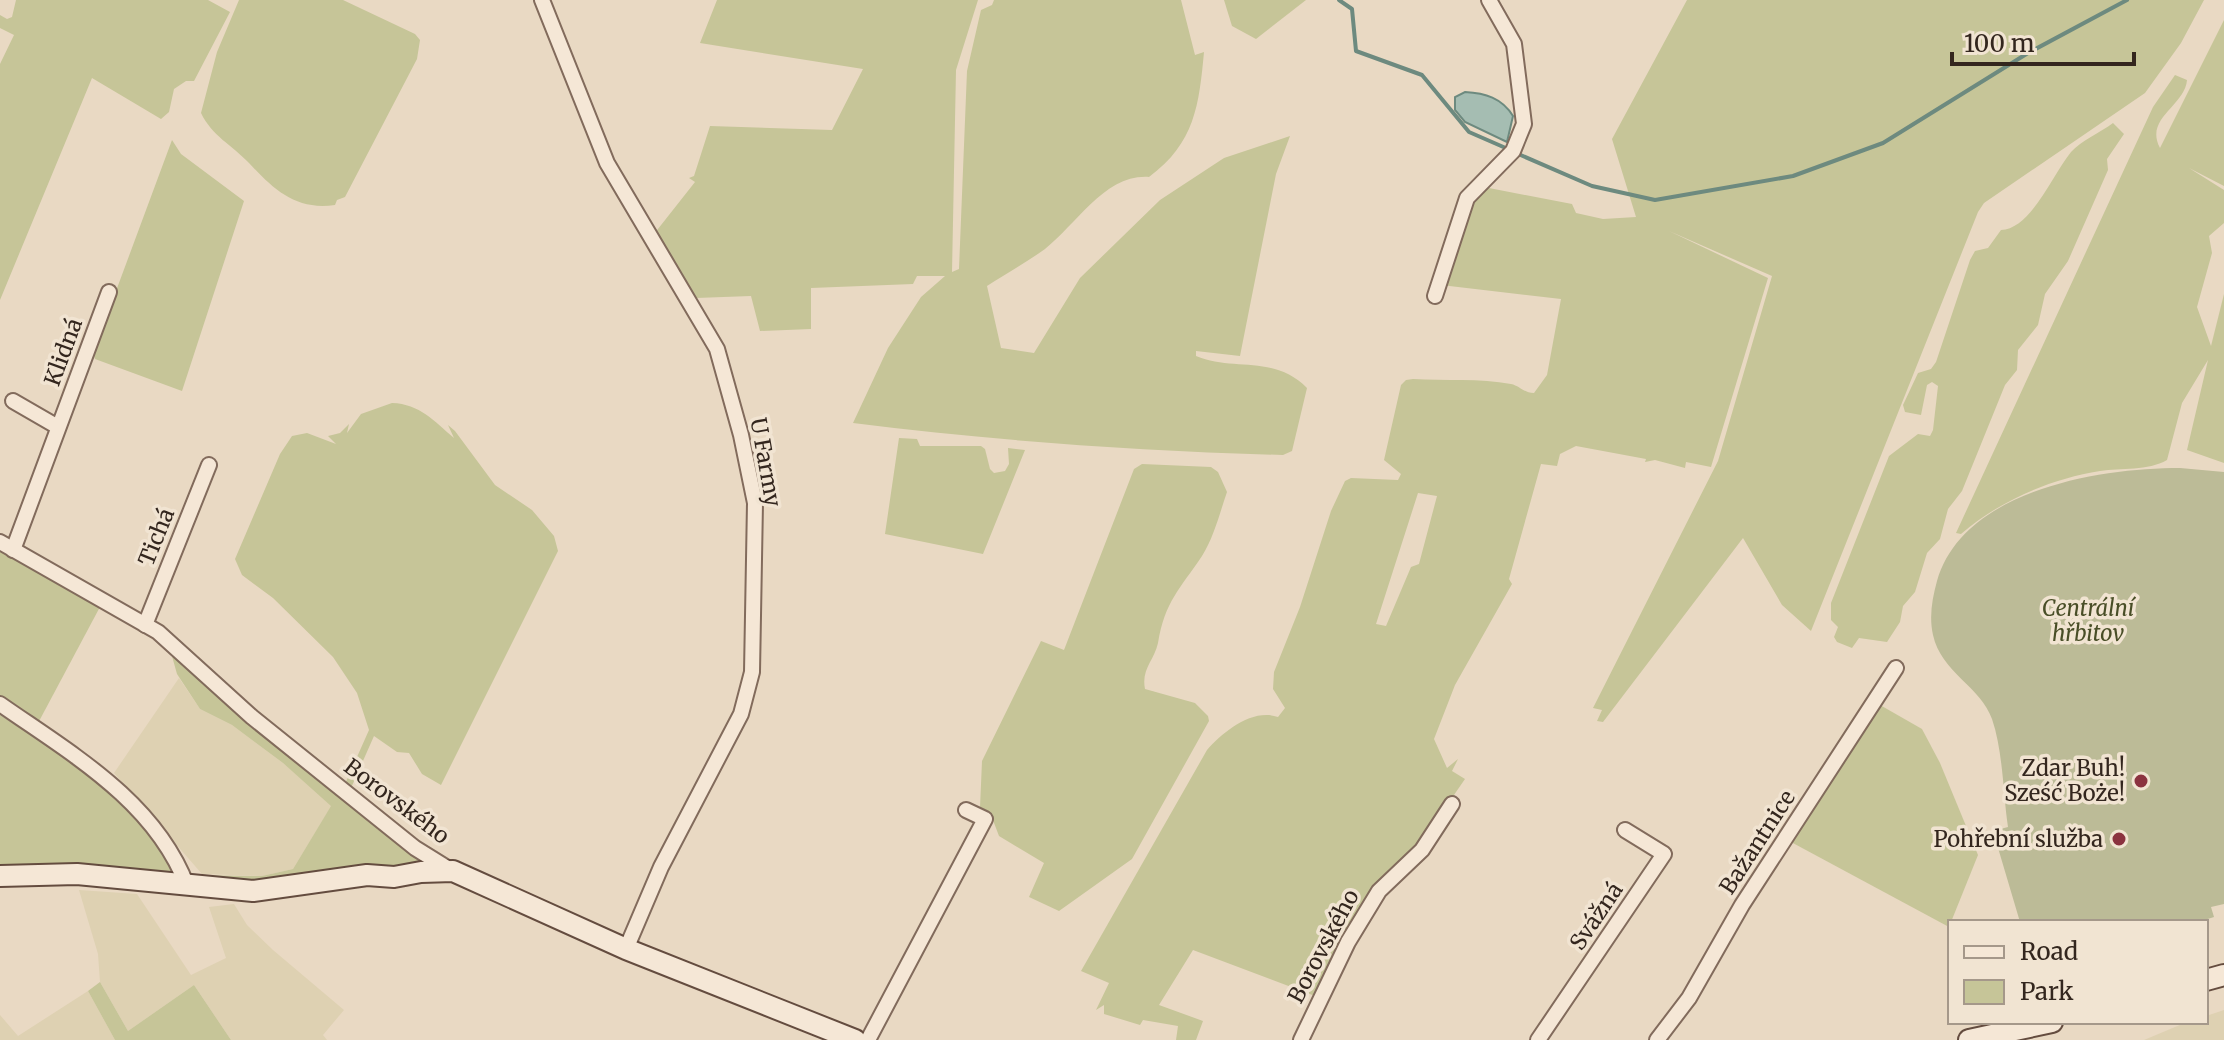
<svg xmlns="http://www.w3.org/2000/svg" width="2224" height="1040" viewBox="0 0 2224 1040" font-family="Merriweather,serif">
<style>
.farmland{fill:#ded1b2}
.green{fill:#c6c598;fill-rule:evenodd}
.cemetery{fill:#bcbb97}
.water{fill:#a5bdb2;stroke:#6d8a7f;stroke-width:2}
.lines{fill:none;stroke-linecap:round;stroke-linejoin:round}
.stream{stroke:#6d8a7f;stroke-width:4}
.street-casing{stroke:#826b5c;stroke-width:18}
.secondary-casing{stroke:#644c3f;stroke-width:24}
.street{stroke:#f5e7d6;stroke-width:14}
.secondary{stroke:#f5e7d6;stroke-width:20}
.poi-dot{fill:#8b323f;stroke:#f1e4d2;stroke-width:3}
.labels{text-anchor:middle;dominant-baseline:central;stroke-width:7;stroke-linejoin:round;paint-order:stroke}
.street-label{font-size:22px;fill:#33261e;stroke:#f1e4d2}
.park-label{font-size:22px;font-style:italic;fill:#494e27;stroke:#f1e4d2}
.poi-label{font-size:22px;fill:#33261e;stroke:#f1e4d2;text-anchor:end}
</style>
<rect width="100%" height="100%" fill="#e9d9c3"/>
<g class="farmland">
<path d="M 179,678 L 200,709 L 232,725 L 283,763 L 332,805 L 293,869 L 262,876 L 202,874 L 114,773 Z"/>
<path d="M 79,890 L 137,894 L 191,975 L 226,958 L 209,907 L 234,904 L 247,925 L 273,950 L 344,1010 L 323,1035 L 327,1040 L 231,1040 L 194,985 L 128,1031 L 100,982 L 98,954 Z"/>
<path d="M 88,991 L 115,1040 L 0,1040 L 0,1015 L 18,1036 Z"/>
<path d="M 2224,1010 L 2224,1040 L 2144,1040 L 2187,1022 L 2206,1022 L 2206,1016 Z"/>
</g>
<g class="green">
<path d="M 16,0 L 208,0 L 230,12 L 194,81 L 186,81 L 174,89 L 169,112 L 161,119 L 92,78 L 0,300 L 0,64 L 14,35 L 0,28 L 0,15 L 7,19 L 12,17 Z"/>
<path d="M 239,0 L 343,0 L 415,34 L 420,40 L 417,59 L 345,197 L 337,200 L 335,205 C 296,211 273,189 249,163 C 232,145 212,136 201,113 L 217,52 Z"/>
<path d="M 717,0 L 978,0 L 956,70 L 952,272 L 959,269 L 967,71 L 981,10 L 992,5 L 994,0 L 1181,0 L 1195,55 L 1204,52 C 1199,105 1195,143 1149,177 C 1105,174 1077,224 1045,249 C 1027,262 1007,273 987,286 L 1001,348 L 1034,353 L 1080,278 L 1160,200 L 1224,158 L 1290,136 L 1276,174 L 1240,356 L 1196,351 L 1196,356 C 1233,372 1274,354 1307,388 L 1292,451 L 1283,455 C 1139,451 996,441 853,423 L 888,348 L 921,297 L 945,276 L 917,276 L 913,284 L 811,288 L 811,329 L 760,331 L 751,296 L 696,298 L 654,234 L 695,182 L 689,178 L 694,176 L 710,126 L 832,130 L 863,69 L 700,43 Z"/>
<path d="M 1224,0 L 1306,0 L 1256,39 L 1232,26 Z"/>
<path d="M 1687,0 L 2204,0 L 2181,43 L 2145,93 L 1984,203 L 1978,212 L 1811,631 L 1782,605 L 1743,538 L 1603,722 L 1597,721 L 1602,710 L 1593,708 L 1718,461 L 1772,276 L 1669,231 L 1768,278 L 1711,467 L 1686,462 L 1685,468 L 1655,460 L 1645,462 L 1646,459 L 1576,446 L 1560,454 L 1557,466 L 1541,464 L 1509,579 L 1512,584 L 1455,685 L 1434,739 L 1447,768 L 1458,759 L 1452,771 L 1465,779 L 1315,996 L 1193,950 L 1159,1005 L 1203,1021 L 1196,1040 L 1176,1040 L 1178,1026 L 1143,1020 L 1140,1025 L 1104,1014 L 1104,1005 L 1096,1010 L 1109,983 L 1081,971 L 1207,750 C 1223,732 1252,708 1278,717 L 1285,708 L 1273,689 L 1274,672 L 1300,607 L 1331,511 L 1345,481 L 1351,478 L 1398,480 L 1401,474 L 1384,460 L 1401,385 L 1406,380 L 1413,379 C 1445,381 1480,378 1511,384 C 1520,386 1524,393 1534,393 L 1547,375 L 1561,299 L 1441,285 L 1471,197 L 1489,188 L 1572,204 L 1576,213 L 1603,219 L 1636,217 L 1612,139 ZM 1418,493 L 1437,496 L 1419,564 L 1411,567 L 1386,626 L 1376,624 Z"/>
<path d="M 2224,20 L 2224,186 L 2189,168 L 2224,190 L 2224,223 L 2209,236 L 2212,253 L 2197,307 L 2211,346 L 2224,294 L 2224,463 L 2187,450 L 2208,360 L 2182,403 L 2167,460 C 2148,471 2121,468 2100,471 C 2050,479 1999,501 1961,534 L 1956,533 L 2153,107 L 2175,75 L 2187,80 C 2185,106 2144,118 2160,148 Z"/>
<path d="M 2113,123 L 2124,134 L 2107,159 L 2108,170 L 2068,261 L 2045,294 L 2038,325 L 2018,350 L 2017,370 L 2005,385 L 1962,491 L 1948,509 L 1940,539 L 1927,553 L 1915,592 L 1903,606 L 1900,622 L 1887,642 L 1859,638 L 1852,648 L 1837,642 L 1834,637 L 1838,627 L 1831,620 L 1831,603 L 1889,456 L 1918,434 L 1930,436 L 1933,430 L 1938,386 L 1932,382 L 1927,385 L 1921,415 L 1905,412 L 1903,405 L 1918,373 L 1931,369 L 1936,362 L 1970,260 L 1975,251 L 1988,248 L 2001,230 C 2031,229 2053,174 2071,152 C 2081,141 2101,132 2113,123 Z"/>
<path d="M 172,140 L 181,154 L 244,201 L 182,391 L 95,359 L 93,353 Z"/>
<path d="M 392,403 C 420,404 434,421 454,438 L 448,425 L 455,431 L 495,485 L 532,510 L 554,536 L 558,551 L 441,785 L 422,774 L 409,753 L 397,752 L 374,736 L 351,788 L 384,815 L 345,784 L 369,730 L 357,693 L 333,657 L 273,598 L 242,575 L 235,559 L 280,454 L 292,436 L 307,433 L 336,444 L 328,436 L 340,433 L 349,424 L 347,433 L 361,414 Z"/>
<path d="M 899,438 L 917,439 L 920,446 L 981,446 L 985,449 L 990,469 L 994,473 L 1005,471 L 1009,464 L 1008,448 L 1025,450 L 983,554 L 885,534 Z"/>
<path d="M 1142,464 L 1211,467 L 1218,472 L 1227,492 C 1220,512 1214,537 1202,556 C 1180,589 1165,601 1158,643 C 1154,661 1141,669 1145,689 L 1195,703 L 1208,716 L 1209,721 L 1132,859 L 1059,911 L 1029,897 L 1044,863 L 999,836 L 991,815 L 980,808 L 982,761 L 1041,641 L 1064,650 L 1134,469 Z"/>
<path d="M 0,550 L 101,605 L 37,725 L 0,698 Z"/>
<path d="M 170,649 L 328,787 L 428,868 C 351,876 265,894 188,875 L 262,876 L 293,869 L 331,806 L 283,763 L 232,725 L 200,709 L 177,674 Z"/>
<path d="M 1880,705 L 1922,729 L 1940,763 L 1978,855 L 1949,927 L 1791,842 Z"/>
<path d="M 0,715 C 57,752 111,786 154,840 C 164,852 173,861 175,877 L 0,871 Z"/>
<path d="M 100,982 L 128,1031 L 194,985 L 231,1040 L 115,1040 L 88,991 Z"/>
</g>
<path class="cemetery" d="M 2180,468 L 2224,472 L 2224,904 L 2211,907 L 2214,917 L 2198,922 L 2020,922 L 1993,831 L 2008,827 C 2003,793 2003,751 1992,719 C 1981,687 1941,672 1933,635 C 1929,617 1932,599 1937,581 C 1963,490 2099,468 2180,468 Z"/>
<path class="water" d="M 1465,92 C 1485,93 1502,98 1513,116 L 1507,142 L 1465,122 L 1455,110 L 1455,97 Z"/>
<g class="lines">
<g class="stream">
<path d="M 1339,0 L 1352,9 L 1356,51 L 1422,75 L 1469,132 L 1508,149"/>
<path d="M 1516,153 L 1592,186 L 1655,200 L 1793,176 L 1883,143 L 2028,53 L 2127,0"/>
</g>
<g class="street-casing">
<g id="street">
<path d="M 542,0 L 607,163 L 717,349 L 741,435 L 755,503 L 752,672 L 741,714 L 661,867 L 626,949"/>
<path d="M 1435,296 L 1467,198 L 1513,151 L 1524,124 L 1514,44 L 1489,0"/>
<path d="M 13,401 L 58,427"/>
<path d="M 0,542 L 158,632 L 252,717 L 415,848 L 452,871"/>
<path d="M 13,550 L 109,292"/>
<path d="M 145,625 L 209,465"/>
<path d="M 0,704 C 70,753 155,801 187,886"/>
<path d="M 868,1040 L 985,819 L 966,810"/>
<path d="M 1301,1040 L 1348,942 L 1379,891 L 1422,850 L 1452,804"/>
<path d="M 1538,1040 L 1664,854 L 1625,830"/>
<path d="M 1657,1040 L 1689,998 L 1742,905 L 1896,668"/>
</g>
</g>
<g class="secondary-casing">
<g id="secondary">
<path d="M 0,876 L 77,874 L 253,891 L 367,875 L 394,877 L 421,872 L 453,871 L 626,949 L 855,1040"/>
<path d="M 2206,980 L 2224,975"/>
<path d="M 1969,1040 L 2052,1022"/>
</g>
</g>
<use href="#street" class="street"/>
<use href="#secondary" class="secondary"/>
</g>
<g class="poi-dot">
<circle cx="2141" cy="781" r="8"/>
<circle cx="2119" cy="839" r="8"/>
</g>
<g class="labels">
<g class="street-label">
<text transform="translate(63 352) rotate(-70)">Klidná</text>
<text transform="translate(766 462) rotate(80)">U Farmy</text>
<text transform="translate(156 537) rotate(-68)">Tichá</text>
<text transform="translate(397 801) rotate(37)">Borovského</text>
<text transform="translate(1757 842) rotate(-57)">Bažantnice</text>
<text transform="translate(1596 916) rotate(-56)">Svážná</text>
<text transform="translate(1323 946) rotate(-62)">Borovského</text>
</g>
<g class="park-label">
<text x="2088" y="608">Centrální<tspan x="2088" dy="25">hřbitov</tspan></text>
</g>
<g class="poi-label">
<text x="2125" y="768">Zdar Buh!<tspan x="2125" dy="25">Sześć Boże!</tspan></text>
<text x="2103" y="839">Pohřební služba</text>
</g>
</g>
<rect x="1948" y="920" width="260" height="104" fill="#f1e4d2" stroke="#a5988a" stroke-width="2"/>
<rect x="1964" y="946" width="40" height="12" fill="#f5e7d6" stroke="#a5988a" stroke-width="2"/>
<text x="2020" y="960" font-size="24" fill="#33261e">Road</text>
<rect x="1964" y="980" width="40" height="24" fill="#c6c598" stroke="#a5988a" stroke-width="2"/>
<text x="2020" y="1000" font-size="24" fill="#33261e">Park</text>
<path d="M1952 52v12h182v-12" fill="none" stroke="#33261e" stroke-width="4"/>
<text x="1964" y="52" font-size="24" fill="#33261e" stroke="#f1e4d2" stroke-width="6" paint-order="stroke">100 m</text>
</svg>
